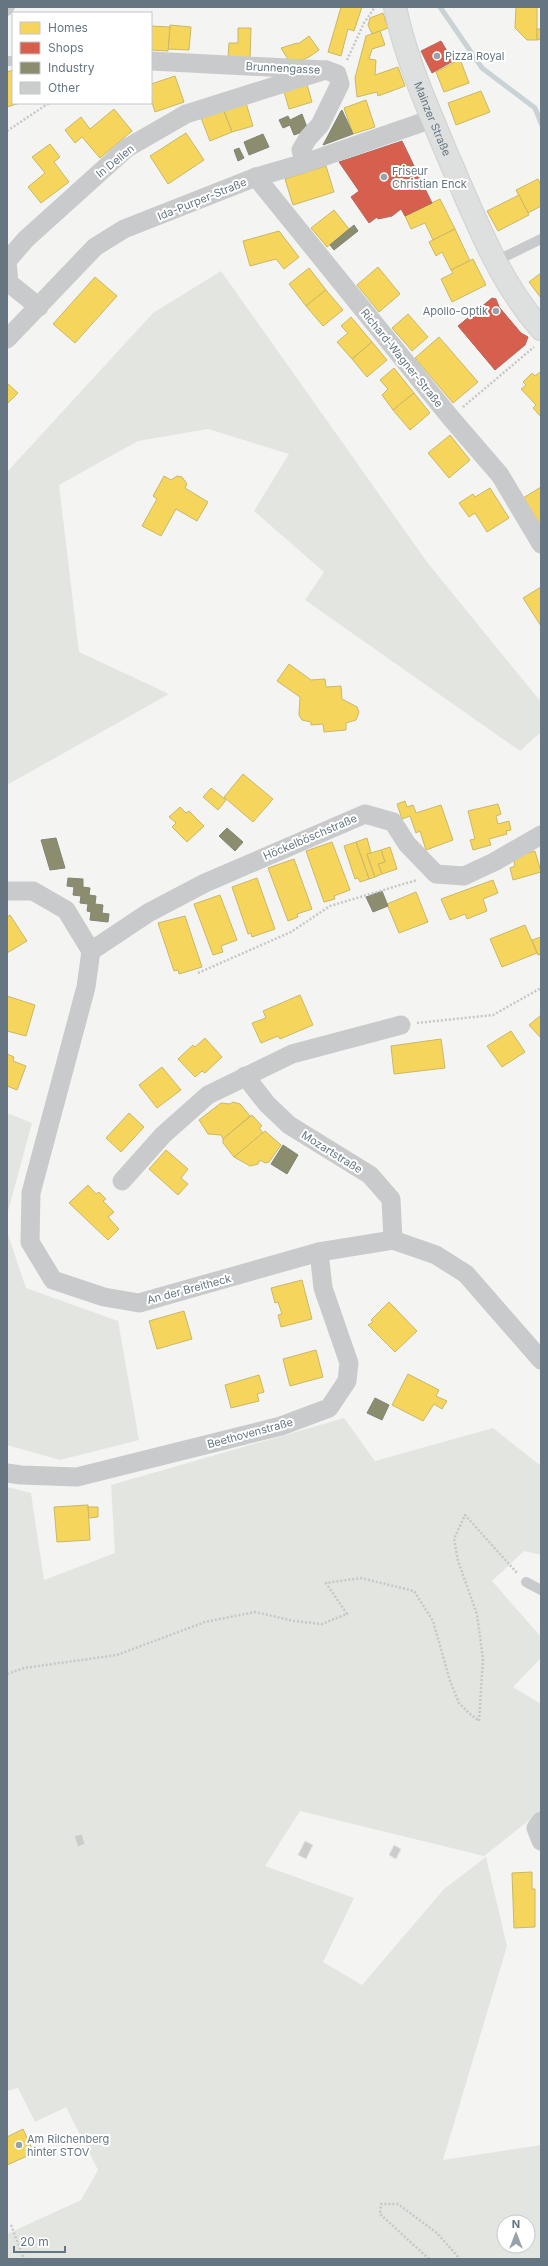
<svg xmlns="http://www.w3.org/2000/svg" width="548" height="2266" viewBox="0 0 548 2266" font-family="Inter,sans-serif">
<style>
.green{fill:#e3e6e0;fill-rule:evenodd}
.homes{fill:#f6d55c;stroke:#cab867}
.shops{fill:#d6604d;stroke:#b4675d}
.industry{fill:#8c8c6e;stroke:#808574}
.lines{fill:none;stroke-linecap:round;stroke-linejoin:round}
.stream{stroke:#c9d2d4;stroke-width:5}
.building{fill:#cbcdcd;stroke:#e4e4e3}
.primary-casing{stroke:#d0d1d1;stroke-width:24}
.path{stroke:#c6c7c8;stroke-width:2.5;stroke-dasharray:2 2;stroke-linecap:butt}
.lane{stroke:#c9cacb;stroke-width:10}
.street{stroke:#c9cacb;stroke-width:19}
.primary{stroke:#dedfdf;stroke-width:22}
.poi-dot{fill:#97a2aa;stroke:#fff;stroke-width:1.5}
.labels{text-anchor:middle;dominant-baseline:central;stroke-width:4;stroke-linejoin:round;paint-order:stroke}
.poi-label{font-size:11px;fill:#657682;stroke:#fff;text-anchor:start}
.street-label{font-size:11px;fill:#657682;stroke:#fff}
</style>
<rect width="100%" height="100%" fill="#f4f4f3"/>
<g class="green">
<path d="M 221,271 L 427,562 L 541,702 L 541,732 L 520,751 L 305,600 L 324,572 L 254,511 L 289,454 L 208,429 L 138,441 L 59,485 L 79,652 L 169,694 L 7,785 L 7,472 L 153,313 Z"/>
<path d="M 7,1113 L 32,1123 L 7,1215 Z"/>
<path d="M 7,1232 L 26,1288 L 118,1321 L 139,1440 L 60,1460 L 7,1445 Z"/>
<path d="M 344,1418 L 375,1461 L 493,1428 L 541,1466 L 541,1555 L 524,1551 L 492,1581 L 541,1637 L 541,1658 L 513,1687 L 541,1704 L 541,1811 L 484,1856 L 300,1811 L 265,1866 L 354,1898 L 323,1962 L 362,1985 L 444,1889 L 486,1857 L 507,1946 L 443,2160 L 541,2145 L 541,2259 L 7,2259 L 7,2234 L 81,2200 L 98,2170 L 66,2107 L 35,2122 L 18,2088 L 7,2091 L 7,1487 L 31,1493 L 44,1580 L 115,1553 L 111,1485 ZM 504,2222 L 528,2222 L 528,2246 L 504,2246 Z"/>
</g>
<g class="homes">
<path d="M 341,7 L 362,7 L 354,31 L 348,29 L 341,56 L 328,52 Z"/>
<path d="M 516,7 L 537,7 L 537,40 L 527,40 L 515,28 Z"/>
<path d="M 383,13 L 388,28 L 372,34 L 368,25 L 370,18 Z"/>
<path d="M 170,25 L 191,27 L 189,50 L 168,49 Z"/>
<path d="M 151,26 L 170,27 L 168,51 L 151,50 Z"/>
<path d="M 238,28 L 251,28 L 250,58 L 228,58 L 229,43 L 238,43 Z"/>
<path d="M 537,29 L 541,29 L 541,39 L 537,40 Z"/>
<path d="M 380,31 L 385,45 L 372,49 L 369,59 L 376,60 L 375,75 L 398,67 L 405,86 L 378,96 L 377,92 L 357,97 L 355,78 L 366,36 Z"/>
<path d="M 309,36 L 319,50 L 309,57 L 291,64 L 281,48 L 297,43 L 298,44 Z"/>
<path d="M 460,59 L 469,83 L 444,92 L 436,72 Z"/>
<path d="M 13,70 L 13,103 L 20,103 L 7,107 L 7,72 Z"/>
<path d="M 175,76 L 184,102 L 155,112 L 151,99 L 151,84 Z"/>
<path d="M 306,81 L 312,102 L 289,109 L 283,88 Z"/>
<path d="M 481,91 L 490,112 L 456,125 L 448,103 Z"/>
<path d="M 366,100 L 375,127 L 353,134 L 344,108 Z"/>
<path d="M 246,103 L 253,126 L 232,132 L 223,109 Z"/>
<path d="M 114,109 L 132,131 L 100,158 L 82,137 L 75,143 L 65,130 L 81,117 L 90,129 Z"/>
<path d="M 223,109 L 232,132 L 210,141 L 201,118 Z"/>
<path d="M 186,133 L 204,160 L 168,184 L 150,156 Z"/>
<path d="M 50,144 L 60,157 L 54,162 L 69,182 L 41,203 L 28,187 L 45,173 L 32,157 Z"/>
<path d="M 326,166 L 334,192 L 293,205 L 285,179 Z"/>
<path d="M 538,179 L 541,185 L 541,206 L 528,213 L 516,190 Z"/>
<path d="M 519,195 L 529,215 L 498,231 L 487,211 Z"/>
<path d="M 440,199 L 455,229 L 433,240 L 425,223 L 411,229 L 405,216 Z"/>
<path d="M 334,210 L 349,229 L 327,247 L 311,228 Z"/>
<path d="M 455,229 L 470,261 L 451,270 L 442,252 L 436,256 L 429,242 Z"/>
<path d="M 279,231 L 299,257 L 284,269 L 276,259 L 250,266 L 243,241 Z"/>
<path d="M 473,259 L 486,285 L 452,302 L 441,279 L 453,273 L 451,270 Z"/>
<path d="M 378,267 L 400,294 L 379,312 L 357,285 Z"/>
<path d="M 309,268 L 326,290 L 306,306 L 289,284 Z"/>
<path d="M 541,273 L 541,298 L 529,282 Z"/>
<path d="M 95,277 L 117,296 L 75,343 L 53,324 Z"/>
<path d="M 326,290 L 343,310 L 323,326 L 306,306 Z"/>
<path d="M 408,314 L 428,337 L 412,351 L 392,328 Z"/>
<path d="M 351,317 L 372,342 L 352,359 L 337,342 L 348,333 L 341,326 Z"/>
<path d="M 439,337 L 478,382 L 453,403 L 415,358 Z"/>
<path d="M 372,342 L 387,360 L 367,377 L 352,359 Z"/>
<path d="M 394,368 L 414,393 L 393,410 L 382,395 L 388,389 L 380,380 Z"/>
<path d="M 540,372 L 541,374 L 541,417 L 533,408 L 536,405 L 521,389 L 526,385 L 523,382 L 532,373 L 535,376 Z"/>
<path d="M 7,383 L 18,393 L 7,404 Z"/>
<path d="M 414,393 L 430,413 L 410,430 L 393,410 Z"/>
<path d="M 450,435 L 470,460 L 449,478 L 428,453 Z"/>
<path d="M 164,476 L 171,480 L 177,476 L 182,477 L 187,484 L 185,488 L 208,502 L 197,521 L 176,509 L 161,536 L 142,526 L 157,499 L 153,496 Z"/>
<path d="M 541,487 L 541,527 L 523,498 Z"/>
<path d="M 490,488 L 509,518 L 487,532 L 475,513 L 469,517 L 459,503 L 473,494 L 475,497 Z"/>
<path d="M 541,587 L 541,626 L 523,598 Z"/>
<path d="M 289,664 L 311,680 L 325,679 L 326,687 L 341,686 L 342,699 L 357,707 L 359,712 L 356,720 L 346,723 L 346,730 L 324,732 L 323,724 L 311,725 L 311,722 L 302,720 L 299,715 L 300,697 L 277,681 Z"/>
<path d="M 243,774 L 273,799 L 253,822 L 224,797 Z"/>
<path d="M 211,788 L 226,800 L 218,810 L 203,797 Z"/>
<path d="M 405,801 L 407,807 L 413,805 L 416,813 L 441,805 L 453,840 L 426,850 L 420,831 L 416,833 L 410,816 L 402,819 L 397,804 Z"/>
<path d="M 498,804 L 501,814 L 496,816 L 498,824 L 509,821 L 511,830 L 506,831 L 507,834 L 489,839 L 491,845 L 473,850 L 470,840 L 475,839 L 468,811 Z"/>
<path d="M 180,807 L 186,813 L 189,811 L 204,826 L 187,842 L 172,827 L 176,823 L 169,817 Z"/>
<path d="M 367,838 L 371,853 L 367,854 L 375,877 L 369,879 L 356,842 Z"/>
<path d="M 332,842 L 350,890 L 334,896 L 335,899 L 324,902 L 306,851 Z"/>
<path d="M 356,842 L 369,879 L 360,882 L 358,878 L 355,879 L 344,846 Z"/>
<path d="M 390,847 L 397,869 L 382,874 L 378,864 L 385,862 L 381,850 Z"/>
<path d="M 381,850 L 385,862 L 378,864 L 382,874 L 375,877 L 367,854 Z"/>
<path d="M 535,851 L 541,872 L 513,880 L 510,868 L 515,866 L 513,857 Z"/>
<path d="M 294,859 L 312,909 L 297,914 L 298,917 L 288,921 L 268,868 Z"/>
<path d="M 257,878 L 275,929 L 252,937 L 251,933 L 248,934 L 232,887 Z"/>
<path d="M 493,880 L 498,893 L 483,899 L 487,911 L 467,919 L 465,914 L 450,920 L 441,899 Z"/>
<path d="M 416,892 L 428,922 L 399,933 L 387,904 Z"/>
<path d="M 220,895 L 237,940 L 221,946 L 223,952 L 213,955 L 194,904 Z"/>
<path d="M 10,915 L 27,941 L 7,953 L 7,917 Z"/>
<path d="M 185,916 L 202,967 L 179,974 L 178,970 L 174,971 L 158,923 Z"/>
<path d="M 525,925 L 537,953 L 502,967 L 490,939 Z"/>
<path d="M 541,937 L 541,954 L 538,955 L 532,940 Z"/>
<path d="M 300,995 L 313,1025 L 280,1039 L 278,1036 L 261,1043 L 252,1023 L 266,1018 L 263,1011 Z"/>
<path d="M 7,996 L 35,1005 L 26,1036 L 7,1031 Z"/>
<path d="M 541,1015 L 541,1038 L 529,1025 Z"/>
<path d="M 511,1031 L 525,1052 L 502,1067 L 487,1046 Z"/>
<path d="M 205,1038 L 222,1057 L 205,1073 L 202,1071 L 195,1077 L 178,1059 L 193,1045 L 195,1047 Z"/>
<path d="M 441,1039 L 445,1068 L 394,1074 L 391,1046 Z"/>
<path d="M 7,1054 L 14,1057 L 13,1061 L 26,1066 L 17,1090 L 7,1086 Z"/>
<path d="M 162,1067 L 181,1090 L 157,1108 L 139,1085 Z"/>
<path d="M 233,1102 L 240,1104 L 250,1116 L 223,1139 L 221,1135 L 208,1134 L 199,1120 L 221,1103 L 230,1104 Z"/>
<path d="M 129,1113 L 144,1127 L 121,1152 L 106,1138 Z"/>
<path d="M 252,1115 L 262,1126 L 259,1128 L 263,1133 L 234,1157 L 223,1143 L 223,1139 Z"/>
<path d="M 265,1131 L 281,1145 L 269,1162 L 265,1163 L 260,1160 L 258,1164 L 250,1166 L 234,1157 Z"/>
<path d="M 166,1150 L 188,1169 L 181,1178 L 188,1184 L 178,1195 L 149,1169 Z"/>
<path d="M 88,1185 L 96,1194 L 99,1192 L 106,1199 L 103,1201 L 114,1212 L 108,1217 L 119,1229 L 108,1240 L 69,1203 Z"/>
<path d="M 302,1280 L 312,1319 L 281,1327 L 278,1315 L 282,1314 L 278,1302 L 275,1303 L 271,1288 Z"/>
<path d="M 389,1302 L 417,1331 L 395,1352 L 368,1325 L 373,1322 L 371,1320 Z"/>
<path d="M 184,1311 L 192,1339 L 157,1349 L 149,1321 Z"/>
<path d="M 316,1350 L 323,1377 L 290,1386 L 283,1359 Z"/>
<path d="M 408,1374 L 439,1390 L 436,1396 L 447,1401 L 442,1409 L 434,1404 L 423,1421 L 392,1405 Z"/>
<path d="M 259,1375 L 264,1392 L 257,1394 L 259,1401 L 231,1408 L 225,1385 Z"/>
<path d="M 88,1505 L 90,1540 L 57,1542 L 54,1507 Z"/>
<path d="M 88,1507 L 98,1507 L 98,1517 L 89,1518 Z"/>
<path d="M 532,1872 L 532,1889 L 535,1889 L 535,1927 L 514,1928 L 512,1873 Z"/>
<path d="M 23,2129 L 34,2153 L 7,2165 L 7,2137 Z"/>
</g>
<g class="shops">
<path d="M 441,41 L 453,61 L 432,73 L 421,51 Z"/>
<path d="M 402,141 L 432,203 L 405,216 L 401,209 L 392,216 L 378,219 L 377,217 L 369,223 L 351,197 L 359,191 L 339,162 Z"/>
<path d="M 492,298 L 496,299 L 499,307 L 521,333 L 528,337 L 525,345 L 495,370 L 458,326 Z"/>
</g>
<g class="industry">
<path d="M 342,110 L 353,134 L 323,145 L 341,111 Z"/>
<path d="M 302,114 L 308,130 L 294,135 L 290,125 L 283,128 L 279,120 L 288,116 L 290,120 Z"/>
<path d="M 263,134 L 269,147 L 249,155 L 244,142 Z"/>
<path d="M 239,148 L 244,158 L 238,161 L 234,150 Z"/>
<path d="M 354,225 L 358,231 L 334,250 L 330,245 Z"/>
<path d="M 227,828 L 243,842 L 235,851 L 219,836 Z"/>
<path d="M 56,838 L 65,868 L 50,870 L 41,840 Z"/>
<path d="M 68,878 L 83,879 L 83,887 L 90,888 L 89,895 L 96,896 L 95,904 L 103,905 L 102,913 L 109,914 L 108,922 L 90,920 L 91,912 L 87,911 L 88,904 L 80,903 L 81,896 L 73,895 L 74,887 L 67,886 Z"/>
<path d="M 382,891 L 388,906 L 373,912 L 366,897 Z"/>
<path d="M 283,1145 L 298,1155 L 287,1174 L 271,1164 Z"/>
<path d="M 375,1398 L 389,1405 L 382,1420 L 367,1413 Z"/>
</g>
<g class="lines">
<path class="stream" d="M 440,7 L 482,68 L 535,108 L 541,123"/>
</g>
<g class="building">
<path d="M 82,1834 L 85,1844 L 78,1847 L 74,1836 Z"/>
<path d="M 305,1841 L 313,1845 L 306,1859 L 298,1855 Z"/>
<path d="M 394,1845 L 401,1849 L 396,1859 L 389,1855 Z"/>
</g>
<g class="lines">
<g class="primary-casing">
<g id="primary">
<path id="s1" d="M 395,7 C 406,60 429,111 450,161 C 476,220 498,280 541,329"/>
</g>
</g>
<g class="path">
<path d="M 347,60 L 364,23 L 375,7"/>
<path d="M 7,131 L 49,103"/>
<path d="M 463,407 L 534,347"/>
<path d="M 198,973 L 291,932 L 330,906 L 417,880"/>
<path d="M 417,1023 L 493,1015 L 541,988"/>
<path d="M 7,1674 L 24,1668 L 117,1655 L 205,1622 L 255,1612 L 294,1621 L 322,1624 L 347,1614 L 326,1583 L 361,1578 L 414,1591 L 433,1621 L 450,1681 L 459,1703 L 469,1713 L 479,1721 L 483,1659 L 477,1614 L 458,1561 L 454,1539 L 465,1515 L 517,1573"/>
<path d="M 11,2225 L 24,2259"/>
<path d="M 429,2259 L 380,2214 L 381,2204 L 398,2204 L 437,2233 L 460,2259"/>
</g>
<g class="lane">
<path d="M 7,11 L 10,7"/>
<path d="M 7,61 L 13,61"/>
<path d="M 494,262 L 541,239"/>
<path d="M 526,1582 L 541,1590"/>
</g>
<g class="street">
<path d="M 151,61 L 326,70 L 337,74 L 340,84 L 320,125 L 308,138 L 301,150 L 305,163"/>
<path d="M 256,177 L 450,417 L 500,475 L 541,544"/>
<path d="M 39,307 L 9,283 L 7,261 L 26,239 L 127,148 L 186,114 L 326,70"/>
<path d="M 7,339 L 95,247 L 124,229 L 256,177 L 305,163 L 432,119"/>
<path d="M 7,891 L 33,891 L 66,910 L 91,951 L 86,987 L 31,1193 L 30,1242 L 53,1280 L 104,1297 L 139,1303 L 319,1252 L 393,1240 L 436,1255 L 466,1274 L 541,1360"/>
<path d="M 91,951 L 148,913 L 205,883 L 365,814 L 393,822 L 407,844 L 436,874 L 464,876 L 494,862 L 541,835"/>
<path d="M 245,1076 L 267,1104 L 289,1125 L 370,1175 L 391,1199 L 393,1240"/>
<path d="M 122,1181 L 163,1135 L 208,1095 L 292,1054 L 401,1025"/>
<path d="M 7,1473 L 21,1475 L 77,1477 L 281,1426 L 329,1408 L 347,1381 L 349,1363 L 323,1288 L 319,1252"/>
<path d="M 541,1821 L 536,1828 L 541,1841"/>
</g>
<use href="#primary" class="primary"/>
</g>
<g class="poi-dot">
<circle cx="437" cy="56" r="4"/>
<circle cx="384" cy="177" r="4"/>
<circle cx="496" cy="311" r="4"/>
<circle cx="19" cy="2145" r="4"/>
</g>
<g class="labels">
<g class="poi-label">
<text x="445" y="56">Pizza Royal</text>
<text x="392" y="171">Friseur<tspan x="392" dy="13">Christian Enck</tspan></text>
<text x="488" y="311" text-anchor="end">Apollo-Optik</text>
<text x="27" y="2139">Am Rilchenberg<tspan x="27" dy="13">hinter STOV</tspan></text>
</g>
<g class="street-label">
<text transform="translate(283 68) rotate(3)">Brunnengasse</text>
<text stroke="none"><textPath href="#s1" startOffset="118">Mainzer Straße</textPath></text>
<text transform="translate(115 161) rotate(-39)">In Dellen</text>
<text transform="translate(202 199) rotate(-22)">Ida-Purper-Straße</text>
<text transform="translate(402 358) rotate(51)">Richard-Wagner-Straße</text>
<text transform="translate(310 837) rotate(-23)">Höckelböschstraße</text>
<text transform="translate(332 1152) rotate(32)">Mozartstraße</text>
<text transform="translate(189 1289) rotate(-15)">An der Breitheck</text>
<text transform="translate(250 1433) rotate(-15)">Beethovenstraße</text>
</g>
</g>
<rect width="548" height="2266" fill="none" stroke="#657682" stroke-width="16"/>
<rect x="12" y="12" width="140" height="92" fill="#ffffff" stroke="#c1c8cd"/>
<rect x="20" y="22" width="20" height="12" fill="#f6d55c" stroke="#c1c8cd"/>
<text x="48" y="32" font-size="12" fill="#657682">Homes</text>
<rect x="20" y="42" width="20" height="12" fill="#d6604d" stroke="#c1c8cd"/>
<text x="48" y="52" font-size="12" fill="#657682">Shops</text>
<rect x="20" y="62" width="20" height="12" fill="#8c8c6e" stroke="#c1c8cd"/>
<text x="48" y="72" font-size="12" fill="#657682">Industry</text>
<rect x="20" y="82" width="20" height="12" fill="#cbcdcd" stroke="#c1c8cd"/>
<text x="48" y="92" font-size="12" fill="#657682">Other</text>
<g transform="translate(516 2234)"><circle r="19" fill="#ffffff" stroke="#c1c8cd"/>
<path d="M0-3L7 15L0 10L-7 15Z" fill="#97a2aa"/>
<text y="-6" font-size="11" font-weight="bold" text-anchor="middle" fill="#657682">N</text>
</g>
<path d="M14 2246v6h51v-6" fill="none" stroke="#657682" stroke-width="2"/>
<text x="20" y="2246" font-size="12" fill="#657682" stroke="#ffffff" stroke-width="3" paint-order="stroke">20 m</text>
</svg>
